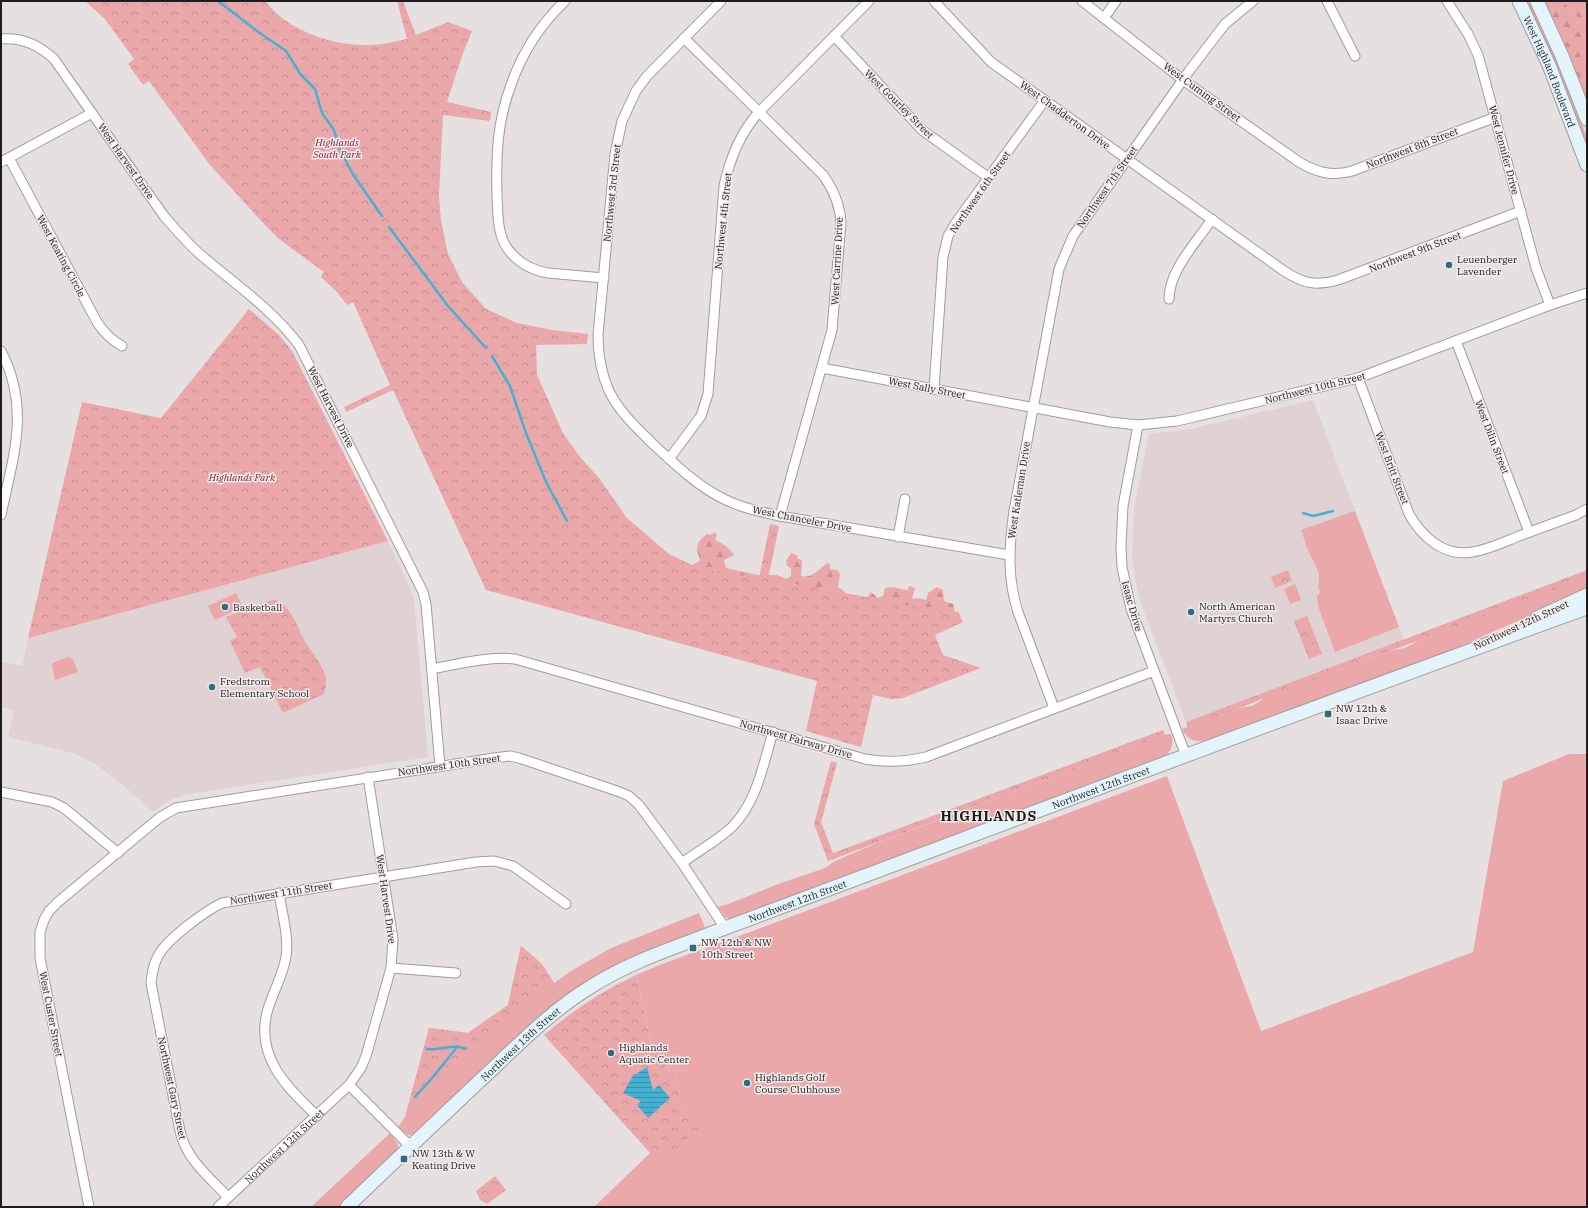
<svg xmlns="http://www.w3.org/2000/svg" width="1588" height="1208" viewBox="0 0 1588 1208" font-family="'IBM Plex Serif',serif">
<style>
.built{fill:#e0d1d2}
.grass{fill:#eaa8ab}
.forest{fill:url(#forest-firs)}
.park{fill:url(#park-crowns)}
.water{fill:url(#water-rules)}
.lines{fill:none;stroke-linecap:round;stroke-linejoin:round}
.stream{stroke:#45b1d1;stroke-width:2.5}
.minor-casing{stroke:#a29c9c;stroke-width:11}
.secondary-casing{stroke:#a29c9c;stroke-width:15}
.minor{stroke:#fff;stroke-width:9}
.secondary{stroke:#e3f5fb;stroke-width:13}
.poi-dot{fill:#2c6d80;stroke:#f3eded;stroke-width:1.5}
.labels{text-anchor:middle;dominant-baseline:central;stroke-width:3;stroke-linejoin:round;paint-order:stroke}
.street-label{font-size:10px;fill:#1d1b1b;stroke:#f3eded}
.park-label{font-size:10px;font-style:italic;fill:#7d152a;stroke:#f3eded}
.poi-label{font-size:10px;fill:#1d1b1b;stroke:#f3eded;text-anchor:start}
.district-label{font-size:14px;font-weight:bold;letter-spacing:1px;fill:#1d1b1b;stroke:#f3eded}
</style>
<defs>
<pattern id="forest-firs" width="22" height="20" patternUnits="userSpaceOnUse"><rect width="22" height="20" fill="#eaa8ab"/><path d="M5 1l3.5 6h-7zM16 11l3.5 6h-7z" fill="#c89093"/></pattern>
<pattern id="park-crowns" width="20" height="18" patternUnits="userSpaceOnUse"><rect width="20" height="18" fill="#eaa8ab"/><path d="M2 6a3 3 0 1 1 6 0M12 15a3 3 0 1 1 6 0" fill="none" stroke="#c89093"/></pattern>
<pattern id="water-rules" width="6" height="5" patternUnits="userSpaceOnUse"><rect width="6" height="5" fill="#45b1d1"/><path d="M0 2.5h6" fill="none" stroke="#398fa9"/></pattern>
</defs>
<rect width="100%" height="100%" fill="#e6e0e0"/>
<g class="built">
<path d="M 1313,400 L 1404,640 L 1186,722 L 1142,606 L 1136,584 L 1132,558 L 1134,510 L 1149,434 L 1191,429 Z"/>
<path d="M 388,541 L 409,585 L 414,599 L 428,757 L 189,794 L 170,800 L 153,812 L 125,787 L 95,764 L 76,754 L 8,737 L 14,710 L 1,707 L 1,662 L 22,666 L 28,638 Z"/>
</g>
<g class="grass">
<path d="M 1524,1 L 1530,1 L 1544,29 L 1562,72 L 1587,137 L 1587,152 Z"/>
<path d="M 1565,1 L 1587,1 L 1587,6 L 1583,6 L 1579,22 L 1576,28 Z"/>
<path d="M 1355,511 L 1399,627 L 1335,652 L 1318,606 L 1317,597 L 1320,592 L 1318,587 C 1321,576 1318,570 1313,560 C 1307,551 1305,540 1301,530 Z"/>
<path d="M 1587,576 L 1587,591 L 1428,660 L 1211,741 C 1198,742 1188,742 1182,729 L 1233,709 L 1252,706 L 1270,695 L 1394,650 C 1404,649 1410,646 1419,640 Z"/>
<path d="M 1295,584 L 1301,600 L 1290,604 L 1284,589 Z"/>
<path d="M 236,593 L 243,607 L 215,620 L 208,606 Z"/>
<path d="M 68,657 L 73,659 L 78,672 L 55,680 L 52,665 L 53,663 Z"/>
<path d="M 1167,734 L 1171,734 C 1175,743 1171,749 1166,757 L 732,920 L 725,917 L 718,907 L 731,903 L 781,883 L 825,868 L 835,861 L 877,843 Z"/>
<path d="M 1569,754 L 1587,754 L 1587,1207 L 594,1207 L 650,1153 L 672,1153 L 681,1108 L 677,1081 L 652,1047 L 636,975 L 662,964 L 750,932 L 1167,776 L 1261,1031 L 1473,952 L 1503,781 Z"/>
<path d="M 699,913 L 706,930 L 627,961 L 414,1135 C 406,1136 403,1132 398,1127 L 405,1117 L 429,1028 L 468,1033 L 508,1005 L 521,946 L 542,964 L 554,983 L 571,971 L 611,948 Z"/>
<path d="M 390,1133 L 398,1144 L 397,1151 L 395,1154 L 339,1207 L 311,1207 Z"/>
</g>
<g class="forest">
<path d="M 1543,1 L 1565,1 L 1576,27 L 1579,22 L 1576,14 L 1583,6 L 1587,6 L 1587,104 L 1557,27 Z"/>
<path d="M 595,524 L 607,530 L 624,534 L 640,535 L 652,547 L 662,552 L 692,565 L 700,561 C 700,557 698,555 697,551 C 696,543 702,538 707,534 L 710,535 L 715,532 L 717,535 L 715,540 C 722,543 730,548 734,555 L 724,560 L 726,568 L 758,575 L 777,575 L 786,579 L 791,576 L 791,568 L 787,566 L 786,561 L 791,553 L 797,555 L 798,559 L 802,560 L 801,576 C 811,579 820,569 827,563 L 830,564 L 830,569 L 838,570 L 840,575 L 838,587 L 844,591 L 847,596 C 844,603 841,605 833,606 L 830,603 L 831,589 L 828,591 L 826,597 L 822,597 L 820,603 L 814,603 L 809,608 L 809,614 L 817,619 L 822,618 L 821,610 L 830,611 C 832,617 834,622 841,623 L 843,618 C 849,616 852,619 854,625 L 858,621 L 865,628 L 870,622 L 878,624 L 880,621 L 872,618 L 872,609 L 866,611 L 864,609 L 863,604 L 871,592 L 878,598 L 883,596 L 885,588 C 893,586 899,589 907,590 L 910,586 L 915,588 L 912,599 L 918,598 L 926,600 L 928,593 L 937,587 L 943,590 L 944,601 L 953,604 L 955,611 L 950,618 L 935,611 L 929,613 L 930,632 L 927,642 L 914,645 L 910,650 C 898,651 901,647 892,645 C 880,641 867,647 856,650 L 852,647 L 847,647 L 843,658 L 836,657 L 823,648 C 816,652 812,653 804,652 C 806,643 802,640 804,630 L 797,622 L 788,628 L 780,643 L 777,644 L 761,636 L 752,629 L 736,627 L 723,622 C 722,618 721,613 720,610 C 714,599 682,589 670,586 L 654,593 L 650,591 L 648,581 L 639,574 L 627,557 C 606,554 589,554 585,529 Z"/>
</g>
<g class="park">
<path d="M 85,1 L 265,1 C 289,32 335,47 374,45 C 385,44 396,41 407,39 L 397,1 L 403,1 L 416,35 L 448,22 L 472,31 L 463,53 L 447,102 L 491,112 L 490,121 L 443,115 L 439,196 L 441,221 L 448,254 L 462,282 L 486,309 L 517,323 L 552,330 L 588,334 L 587,344 L 536,345 L 537,375 L 563,433 L 580,457 L 599,478 L 627,518 L 669,554 L 700,569 L 759,578 L 770,524 L 779,526 L 768,579 L 894,602 L 948,614 L 958,611 L 963,622 L 935,635 L 943,655 L 981,668 L 903,698 L 891,699 L 873,695 L 861,747 L 806,731 L 817,681 L 486,590 L 393,390 L 346,412 L 344,407 L 390,385 L 353,302 L 347,305 L 337,292 L 321,277 L 324,272 L 279,239 L 265,225 L 210,165 L 149,81 L 143,85 L 128,64 L 134,59 L 105,19 Z"/>
<path d="M 249,309 L 278,334 L 292,351 L 388,541 L 28,638 L 82,402 L 161,418 Z"/>
<path d="M 1288,570 L 1292,581 L 1275,588 L 1271,577 Z"/>
<path d="M 1587,570 L 1587,577 L 1188,727 L 1186,722 Z"/>
<path d="M 276,600 C 293,608 297,628 306,643 C 312,652 320,662 324,672 C 327,680 326,686 324,694 L 283,713 L 260,667 L 245,673 L 230,641 L 237,637 L 226,617 L 267,601 Z"/>
<path d="M 1307,616 L 1322,654 L 1309,659 L 1294,621 Z"/>
<path d="M 1163,730 L 1165,735 L 828,861 L 814,824 L 831,761 L 837,763 L 821,822 L 833,853 Z"/>
<path d="M 521,946 L 542,964 L 553,981 L 527,1001 L 406,1114 L 429,1028 L 468,1033 L 508,1005 Z"/>
<path d="M 636,975 L 652,1047 L 677,1081 L 681,1108 L 698,1129 L 672,1153 L 650,1153 L 544,1035 C 572,1011 602,991 636,975 Z"/>
<path d="M 495,1176 L 506,1190 L 487,1204 L 480,1200 L 476,1191 Z"/>
</g>
<path class="water" d="M 647,1067 L 653,1090 L 659,1085 L 670,1098 L 648,1118 L 637,1105 L 641,1101 L 623,1093 L 633,1076 Z"/>
<g class="lines">
<g class="stream">
<path d="M 218,1 L 257,31 L 286,51 L 301,75 L 315,89 L 322,113 L 334,130 L 340,150 L 354,176 L 382,216"/>
<path d="M 389,227 L 448,306 L 486,348"/>
<path d="M 492,356 L 510,386 L 526,433 L 546,482 L 567,521"/>
<path d="M 1303,513 L 1313,516 L 1333,511"/>
<path d="M 427,1049 C 438,1051 457,1043 465,1049"/>
<path d="M 415,1097 L 433,1077 L 457,1047"/>
</g>
<g class="minor-casing">
<g id="minor">
<path d="M 565,1 C 541,24 522,53 511,85 C 497,122 496,156 497,195 C 498,213 497,233 507,248 C 517,262 531,270 548,273 L 604,278"/>
<path d="M 721,1 L 647,76 L 636,91 L 622,121 L 615,154 L 598,335 C 598,354 601,373 609,391 C 620,413 637,428 654,445 C 676,465 697,486 724,499 C 742,508 761,512 780,516 L 1009,555"/>
<path d="M 934,1 L 991,62 L 1284,271 C 1304,284 1316,286 1338,280 L 1521,211"/>
<path d="M 1082,1 L 1183,80 L 1299,162 C 1316,172 1332,177 1352,171 L 1496,117"/>
<path d="M 1327,1 L 1355,56"/>
<path d="M 1447,1 L 1468,34 L 1478,55 L 1536,268 L 1550,305"/>
<path d="M 1104,18 L 1116,1"/>
<path d="M 834,36 L 922,130 L 989,178"/>
<path d="M 684,38 L 823,175 C 834,190 840,204 841,223 L 832,330 L 780,516"/>
<path d="M 1,39 C 22,37 39,45 54,59 L 164,216 C 176,230 188,244 202,256 C 235,284 273,310 299,345 L 423,592 L 426,604 L 440,766"/>
<path d="M 9,158 L 97,322 C 104,333 111,340 122,346"/>
<path d="M 1,162 L 92,113"/>
<path d="M 1169,299 C 1169,270 1197,242 1212,219"/>
<path d="M 1456,341 L 1529,532"/>
<path d="M 1,351 C 31,408 13,457 1,515"/>
<path d="M 822,368 L 1110,422 L 1138,425 L 1177,421 L 1358,378 L 1550,305 L 1587,293"/>
<path d="M 1358,378 L 1409,514 C 1422,537 1444,557 1472,552 C 1488,550 1504,542 1519,536 C 1538,529 1557,522 1576,515 L 1587,509"/>
<path d="M 934,389 L 943,257 L 948,236 L 955,224 L 1045,100"/>
<path d="M 1138,425 L 1123,506 L 1121,546 L 1122,567 L 1131,609 L 1186,756"/>
<path d="M 669,459 L 701,416 L 708,394 L 724,186 C 730,158 740,133 759,112 L 869,1"/>
<path d="M 898,537 L 905,499"/>
<path d="M 432,669 C 458,664 488,656 515,659 L 865,759 C 886,763 905,762 926,757 L 1154,671"/>
<path d="M 1054,708 L 1018,612 C 1007,578 1009,546 1014,511 L 1059,269 L 1073,236 L 1189,71 L 1225,24 L 1253,1"/>
<path d="M 1,792 L 52,802 L 64,808 L 118,853"/>
<path d="M 682,863 C 698,851 717,841 732,827 C 757,802 763,765 773,732"/>
<path d="M 279,893 C 282,913 289,937 286,957 C 283,975 273,992 268,1009 C 254,1055 286,1087 317,1116"/>
<path d="M 391,968 L 456,973"/>
<path d="M 349,1085 L 410,1146"/>
<path d="M 228,1197 C 209,1177 186,1159 180,1131 L 151,983 C 152,973 153,965 158,956 C 167,939 205,911 222,903 L 476,862 L 494,861 L 513,866 L 566,904"/>
<path d="M 89,1207 L 40,958 L 40,932 L 44,920 L 49,911 L 58,902 L 159,818 L 176,808 L 494,758 L 510,756 L 519,758 L 620,792 L 629,796 L 639,805 L 682,863 L 725,928"/>
<path id="s1" d="M 218,1207 L 349,1085 L 361,1068 L 366,1056 L 391,968 L 393,939 L 368,777"/>
</g>
</g>
<g class="secondary-casing">
<g id="secondary">
<path id="s2" d="M 1519,1 L 1549,65 L 1587,165"/>
<path d="M 1537,1 L 1562,56 L 1587,119"/>
<path d="M 1537,618 L 1587,595"/>
<path id="s3" d="M 347,1207 C 393,1163 439,1119 485,1076 C 519,1044 552,1010 592,986 C 633,960 680,946 725,928 C 1012,821 1298,712 1587,608"/>
</g>
</g>
<use href="#minor" class="minor"/>
<use href="#secondary" class="secondary"/>
</g>
<g class="poi-dot">
<circle cx="1449" cy="265" r="4"/>
<circle cx="225" cy="607" r="4"/>
<circle cx="1191" cy="612" r="4"/>
<circle cx="212" cy="687" r="4"/>
<rect x="1324" y="710" width="8" height="8" rx="2"/>
<rect x="689" y="944" width="8" height="8" rx="2"/>
<circle cx="611" cy="1053" r="4"/>
<circle cx="747" cy="1083" r="4"/>
<rect x="400" y="1155" width="8" height="8" rx="2"/>
</g>
<g class="labels">
<g class="street-label">
<text stroke="none"><textPath href="#s2" startOffset="77">West Highland Boulevard</textPath></text>
<text transform="translate(1202 92) rotate(36)">West Cuming Street</text>
<text transform="translate(899 104) rotate(45)">West Gourley Street</text>
<text transform="translate(1065 115) rotate(36)">West Chadderton Drive</text>
<text transform="translate(1412 148) rotate(-21)">Northwest 8th Street</text>
<text transform="translate(1504 150) rotate(75)">West Jennifer Drive</text>
<text transform="translate(126 161) rotate(55)">West Harvest Drive</text>
<text transform="translate(1107 187) rotate(-55)">Northwest 7th Street</text>
<text transform="translate(980 192) rotate(-55)">Northwest 6th Street</text>
<text transform="translate(612 193) rotate(-84)">Northwest 3rd Street</text>
<text transform="translate(723 221) rotate(-84)">Northwest 4th Street</text>
<text transform="translate(1415 252) rotate(-21)">Northwest 9th Street</text>
<text transform="translate(61 256) rotate(62)">West Keating Circle</text>
<text transform="translate(837 261) rotate(-87)">West Carrine Drive</text>
<text transform="translate(927 388) rotate(11)">West Sally Street</text>
<text transform="translate(1315 388) rotate(-14)">Northwest 10th Street</text>
<text transform="translate(331 407) rotate(63)">West Harvest Drive</text>
<text transform="translate(1492 437) rotate(69)">West Dilin Street</text>
<text transform="translate(1392 468) rotate(69)">West Britt Street</text>
<text transform="translate(1019 490) rotate(-81)">West Katleman Drive</text>
<text transform="translate(802 519) rotate(11)">West Chanceler Drive</text>
<text transform="translate(1132 606) rotate(74)">Isaac Drive</text>
<text transform="translate(1521 625) rotate(-25)">Northwest 12th Street</text>
<text transform="translate(796 739) rotate(16)">Northwest Fairway Drive</text>
<text transform="translate(449 765) rotate(-8)">Northwest 10th Street</text>
<text stroke="none"><textPath href="#s3" startOffset="877">Northwest 12th Street</textPath></text>
<text transform="translate(281 893) rotate(-9)">Northwest 11th Street</text>
<text transform="translate(386 899) rotate(82)">West Harvest Drive</text>
<text stroke="none"><textPath href="#s3" startOffset="553">Northwest 12th Street</textPath></text>
<text transform="translate(51 1014) rotate(79)">West Custer Street</text>
<text stroke="none"><textPath href="#s3" startOffset="238">Northwest 13th Street</textPath></text>
<text transform="translate(172 1088) rotate(78)">Northwest Gary Street</text>
<text stroke="none"><textPath href="#s1" startOffset="90">Northwest 12th Street</textPath></text>
</g>
<g class="park-label">
<text x="337" y="142">Highlands<tspan x="337" dy="12">South Park</tspan></text>
<text x="242" y="477">Highlands Park</text>
</g>
<g class="poi-label">
<text x="1457" y="259">Leuenberger<tspan x="1457" dy="12">Lavender</tspan></text>
<text x="1199" y="606">North American<tspan x="1199" dy="12">Martyrs Church</tspan></text>
<text x="233" y="607">Basketball</text>
<text x="220" y="681">Fredstrom<tspan x="220" dy="12">Elementary School</tspan></text>
<text x="1336" y="708">NW 12th &amp;<tspan x="1336" dy="12">Isaac Drive</tspan></text>
<text x="701" y="942">NW 12th &amp; NW<tspan x="701" dy="12">10th Street</tspan></text>
<text x="619" y="1047">Highlands<tspan x="619" dy="12">Aquatic Center</tspan></text>
<text x="755" y="1077">Highlands Golf<tspan x="755" dy="12">Course Clubhouse</tspan></text>
<text x="412" y="1153">NW 13th &amp; W<tspan x="412" dy="12">Keating Drive</tspan></text>
</g>
<g class="district-label">
<text x="989" y="816">HIGHLANDS</text>
</g>
</g>
<rect width="1588" height="1208" fill="none" stroke="#1d1b1b" stroke-width="4"/>
</svg>
